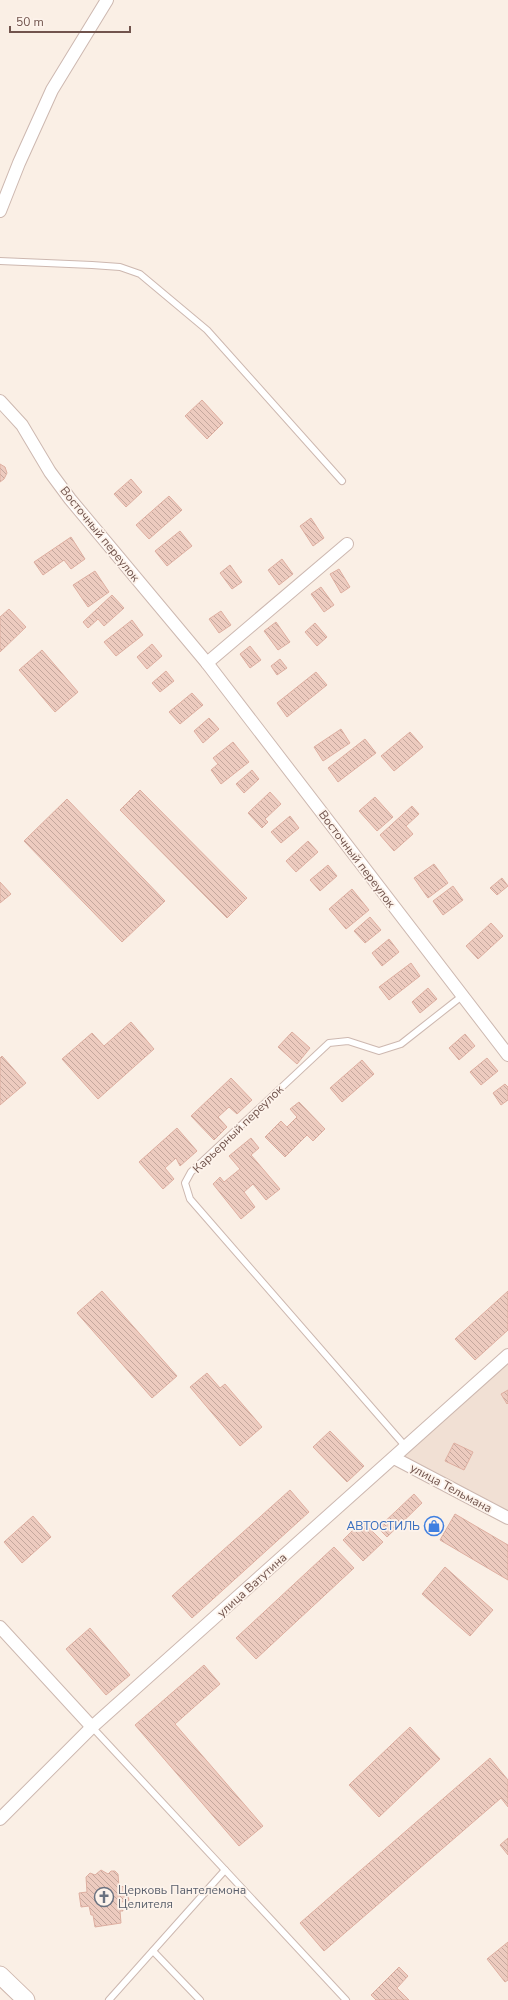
<svg xmlns="http://www.w3.org/2000/svg" width="508" height="2000" viewBox="0 0 508 2000" font-family="'Nunito Sans',sans-serif">
<style>
.residential{fill:#f1e0d4}
.building{fill:url(#building-back-hatch);stroke:#deafa1}
.lines{fill:none;stroke-linecap:round;stroke-linejoin:round}
.lane-casing{stroke:#cdb8b0;stroke-width:8}
.street-casing{stroke:#cdb8b0;stroke-width:14}
.secondary-casing{stroke:#cfb7ad;stroke-width:19}
.lane{stroke:#fff;stroke-width:6}
.street{stroke:#fff;stroke-width:12}
.secondary{stroke:#fff;stroke-width:17}
.labels{text-anchor:middle;dominant-baseline:central;stroke-width:3.5;stroke-linejoin:round;paint-order:stroke}
.street-label{font-size:12px;fill:#71544d;stroke:#fdf3eb}
.shop-label{font-size:12px;fill:#366cbe;stroke:#fdf3eb;text-anchor:end}
.worship-label{font-size:12px;fill:#5b616d;stroke:#fdf3eb;text-anchor:start}
</style>
<defs>
<pattern id="building-back-hatch" width="6" height="6" patternUnits="userSpaceOnUse"><rect width="6" height="6" fill="#edcbbf"/><path d="M-1 5l2 2M0 0l6 6M5-1l2 2" fill="none" stroke="#c4a79d"/></pattern>
</defs>
<rect width="100%" height="100%" fill="#faefe5"/>
<path class="residential" d="M 508,1358 L 508,1514 L 400,1457 Z"/>
<g class="building">
<path d="M 202,400 L 223,423 L 207,439 L 185,416 Z"/>
<path d="M 0,464 L 5,467 L 7,473 L 4,479 L 0,482 Z"/>
<path d="M 131,479 L 142,492 L 126,507 L 114,494 Z"/>
<path d="M 169,496 L 182,510 L 149,539 L 136,525 Z"/>
<path d="M 311,518 L 324,538 L 313,546 L 300,526 Z"/>
<path d="M 180,531 L 192,546 L 167,566 L 155,551 Z"/>
<path d="M 71,537 L 85,559 L 71,569 L 64,560 L 43,575 L 34,562 Z"/>
<path d="M 282,559 L 293,574 L 279,585 L 268,570 Z"/>
<path d="M 230,565 L 242,582 L 232,589 L 220,573 Z"/>
<path d="M 339,569 L 350,587 L 341,593 L 330,574 Z"/>
<path d="M 95,571 L 109,592 L 88,607 L 73,585 Z"/>
<path d="M 321,587 L 334,605 L 324,612 L 311,594 Z"/>
<path d="M 112,595 L 124,608 L 104,626 L 98,619 L 88,628 L 83,622 Z"/>
<path d="M 9,609 L 26,627 L 0,652 L 0,617 Z"/>
<path d="M 221,611 L 231,625 L 219,633 L 209,619 Z"/>
<path d="M 132,620 L 143,635 L 116,656 L 104,642 Z"/>
<path d="M 276,622 L 290,642 L 278,650 L 264,631 Z"/>
<path d="M 315,623 L 327,637 L 317,646 L 305,632 Z"/>
<path d="M 152,644 L 162,656 L 147,669 L 137,657 Z"/>
<path d="M 250,646 L 261,660 L 250,668 L 240,654 Z"/>
<path d="M 42,650 L 78,692 L 55,712 L 19,670 Z"/>
<path d="M 280,659 L 287,668 L 277,675 L 271,666 Z"/>
<path d="M 166,671 L 174,681 L 160,692 L 152,683 Z"/>
<path d="M 316,672 L 327,685 L 287,717 L 277,703 Z"/>
<path d="M 192,693 L 203,705 L 180,724 L 169,712 Z"/>
<path d="M 209,718 L 219,729 L 203,743 L 194,731 Z"/>
<path d="M 341,729 L 350,743 L 323,761 L 314,747 Z"/>
<path d="M 410,732 L 423,747 L 394,771 L 381,756 Z"/>
<path d="M 365,739 L 376,753 L 338,782 L 328,768 Z"/>
<path d="M 233,742 L 249,762 L 221,784 L 211,770 L 218,764 L 213,758 Z"/>
<path d="M 252,770 L 259,779 L 244,793 L 236,784 Z"/>
<path d="M 140,790 L 247,898 L 227,918 L 120,810 Z"/>
<path d="M 270,792 L 281,804 L 265,819 L 268,822 L 262,828 L 248,813 Z"/>
<path d="M 375,797 L 393,817 L 377,831 L 359,811 Z"/>
<path d="M 67,799 L 165,901 L 122,942 L 24,841 Z"/>
<path d="M 412,806 L 419,814 L 406,826 L 413,834 L 394,851 L 380,835 Z"/>
<path d="M 290,816 L 299,828 L 281,843 L 271,832 Z"/>
<path d="M 308,841 L 318,852 L 296,872 L 286,861 Z"/>
<path d="M 434,864 L 448,883 L 428,898 L 414,878 Z"/>
<path d="M 328,865 L 337,876 L 320,891 L 310,880 Z"/>
<path d="M 502,878 L 508,886 L 497,895 L 490,888 Z"/>
<path d="M 0,882 L 11,894 L 0,903 Z"/>
<path d="M 453,886 L 463,900 L 443,915 L 433,901 Z"/>
<path d="M 352,889 L 369,910 L 346,929 L 329,909 Z"/>
<path d="M 370,917 L 381,930 L 365,943 L 354,931 Z"/>
<path d="M 491,923 L 503,936 L 478,959 L 466,946 Z"/>
<path d="M 389,939 L 399,952 L 382,966 L 372,953 Z"/>
<path d="M 411,963 L 420,976 L 389,1000 L 379,987 Z"/>
<path d="M 428,988 L 437,999 L 420,1013 L 412,1002 Z"/>
<path d="M 131,1022 L 154,1049 L 98,1099 L 62,1059 L 92,1033 L 104,1046 Z"/>
<path d="M 292,1032 L 310,1048 L 297,1064 L 278,1047 Z"/>
<path d="M 465,1034 L 475,1046 L 459,1060 L 449,1048 Z"/>
<path d="M 2,1056 L 26,1083 L 0,1105 L 0,1058 Z"/>
<path d="M 487,1058 L 498,1071 L 481,1085 L 470,1072 Z"/>
<path d="M 362,1060 L 374,1074 L 342,1102 L 330,1088 Z"/>
<path d="M 231,1078 L 252,1100 L 237,1114 L 229,1107 L 218,1117 L 227,1127 L 214,1140 L 191,1116 Z"/>
<path d="M 505,1084 L 508,1087 L 508,1100 L 501,1105 L 493,1093 Z"/>
<path d="M 299,1102 L 325,1129 L 313,1141 L 307,1135 L 285,1157 L 265,1137 L 281,1121 L 287,1127 L 297,1117 L 290,1109 Z"/>
<path d="M 177,1128 L 197,1151 L 180,1166 L 176,1158 L 165,1168 L 174,1179 L 163,1189 L 139,1162 Z"/>
<path d="M 251,1138 L 259,1148 L 251,1155 L 280,1189 L 266,1200 L 253,1184 L 244,1192 L 255,1207 L 241,1219 L 213,1184 L 220,1177 L 224,1182 L 240,1169 L 229,1156 Z"/>
<path d="M 102,1291 L 177,1376 L 152,1398 L 77,1313 Z"/>
<path d="M 508,1291 L 508,1330 L 475,1360 L 455,1339 Z"/>
<path d="M 207,1373 L 220,1388 L 225,1384 L 262,1427 L 240,1446 L 190,1387 Z"/>
<path d="M 508,1390 L 508,1403 L 507,1404 L 501,1394 Z"/>
<path d="M 330,1431 L 364,1466 L 347,1482 L 313,1447 Z"/>
<path d="M 454,1443 L 473,1452 L 464,1470 L 445,1461 Z"/>
<path d="M 290,1490 L 309,1512 L 192,1618 L 172,1596 Z"/>
<path d="M 414,1494 L 422,1503 L 387,1537 L 378,1528 Z"/>
<path d="M 455,1514 L 508,1545 L 508,1580 L 440,1540 Z"/>
<path d="M 33,1516 L 51,1537 L 22,1563 L 4,1542 Z"/>
<path d="M 362,1521 L 383,1542 L 363,1561 L 343,1540 Z"/>
<path d="M 334,1547 L 354,1568 L 256,1659 L 236,1638 Z"/>
<path d="M 445,1567 L 493,1610 L 470,1636 L 422,1594 Z"/>
<path d="M 90,1628 L 130,1675 L 106,1695 L 66,1649 Z"/>
<path d="M 204,1665 L 220,1684 L 175,1724 L 263,1826 L 239,1846 L 135,1725 Z"/>
<path d="M 410,1727 L 440,1759 L 379,1817 L 349,1785 Z"/>
<path d="M 490,1758 L 508,1780 L 508,1807 L 501,1798 L 324,1951 L 300,1923 Z"/>
<path d="M 508,1838 L 508,1855 L 500,1845 Z"/>
<path d="M 101,1870 L 108,1874 L 111,1871 L 115,1871 L 118,1874 L 119,1887 L 127,1886 L 129,1901 L 121,1902 L 123,1911 L 120,1911 L 121,1923 L 95,1927 L 93,1915 L 91,1915 L 89,1906 L 81,1907 L 79,1893 L 87,1892 L 86,1877 L 90,1873 L 95,1875 Z"/>
<path d="M 508,1942 L 508,1980 L 505,1982 L 487,1959 Z"/>
<path d="M 399,1967 L 408,1976 L 397,1988 L 409,2000 L 376,2000 L 371,1995 Z"/>
</g>
<g class="lines">
<g class="lane-casing">
<g id="lane">
<path d="M 0,261 L 92,265 L 120,267 L 140,274 L 207,330 L 342,481"/>
<path d="M 406,1447 L 190,1199 L 185,1183 L 191,1172 L 329,1043 L 348,1041 L 379,1051 L 401,1044 L 462,996"/>
<path d="M 92,1727 L 346,2000"/>
<path d="M 153,1951 L 200,2000"/>
<path d="M 109,2000 L 225,1870"/>
</g>
</g>
<g class="street-casing">
<g id="street">
<path d="M 0,211 L 19,163 L 52,90 L 107,0"/>
<path d="M 0,401 L 22,425 L 50,472 L 70,499 L 207,663 L 508,1055"/>
<path d="M 207,663 L 347,544"/>
<path d="M 394,1458 L 508,1518"/>
<path d="M 0,1627 L 92,1727"/>
<path d="M 0,1819 L 92,1727 L 508,1355"/>
</g>
</g>
<g class="secondary-casing">
<path id="secondary" d="M 0,1975 L 26,2000"/>
</g>
<use href="#lane" class="lane"/>
<use href="#street" class="street"/>
<use href="#secondary" class="secondary"/>
</g>
<defs>
<g id="shop-ring" transform="scale(1)"><circle r="9.5" fill="#fdf3eb" stroke="#3f7fe0" stroke-width="1.5"/><path d="M-5-2.5h2.3a2.7 3.5 0 0 1 5.4 0H5L5.5 6h-11ZM-1.5-2.5h3a1.5 2.3 0 0 0-3 0Z" fill="#3f7fe0"/></g>
<g id="church-ring" transform="scale(1)"><circle r="9.5" fill="#fdf3eb" stroke="#6b7280" stroke-width="1.5"/><path d="M-1.2-6h2.4v3.5h3.3v2.4h-3.3V6h-2.4V-.1h-3.3v-2.4h3.3Z" fill="#6b7280"/></g>
</defs>
<g fill-rule="evenodd">
<use href="#shop-ring" x="434" y="1526"/>
<use href="#church-ring" x="104" y="1897"/>
</g>
<g class="labels">
<g class="street-label">
<text transform="translate(100 534) rotate(51)">Восточный переулок</text>
<text transform="translate(357 859) rotate(53)">Восточный переулок</text>
<text transform="translate(238 1129) rotate(-44)">Карьерный переулок</text>
<text transform="translate(451 1488) rotate(28)">улица Тельмана</text>
<text transform="translate(252 1585) rotate(-42)">улица Ватутина</text>
</g>
<g class="shop-label">
<text x="420" y="1526">АВТОСТИЛЬ</text>
</g>
<g class="worship-label">
<text x="118" y="1890">Церковь Пантелемона<tspan x="118" dy="14">Целителя</tspan></text>
</g>
</g>
<path d="M10 26v6h120v-6" fill="none" stroke="#71544d" stroke-width="2"/>
<text x="16" y="26" font-size="12" fill="#71544d" stroke="#fdf3eb" stroke-width="3" paint-order="stroke">50 m</text>
</svg>
